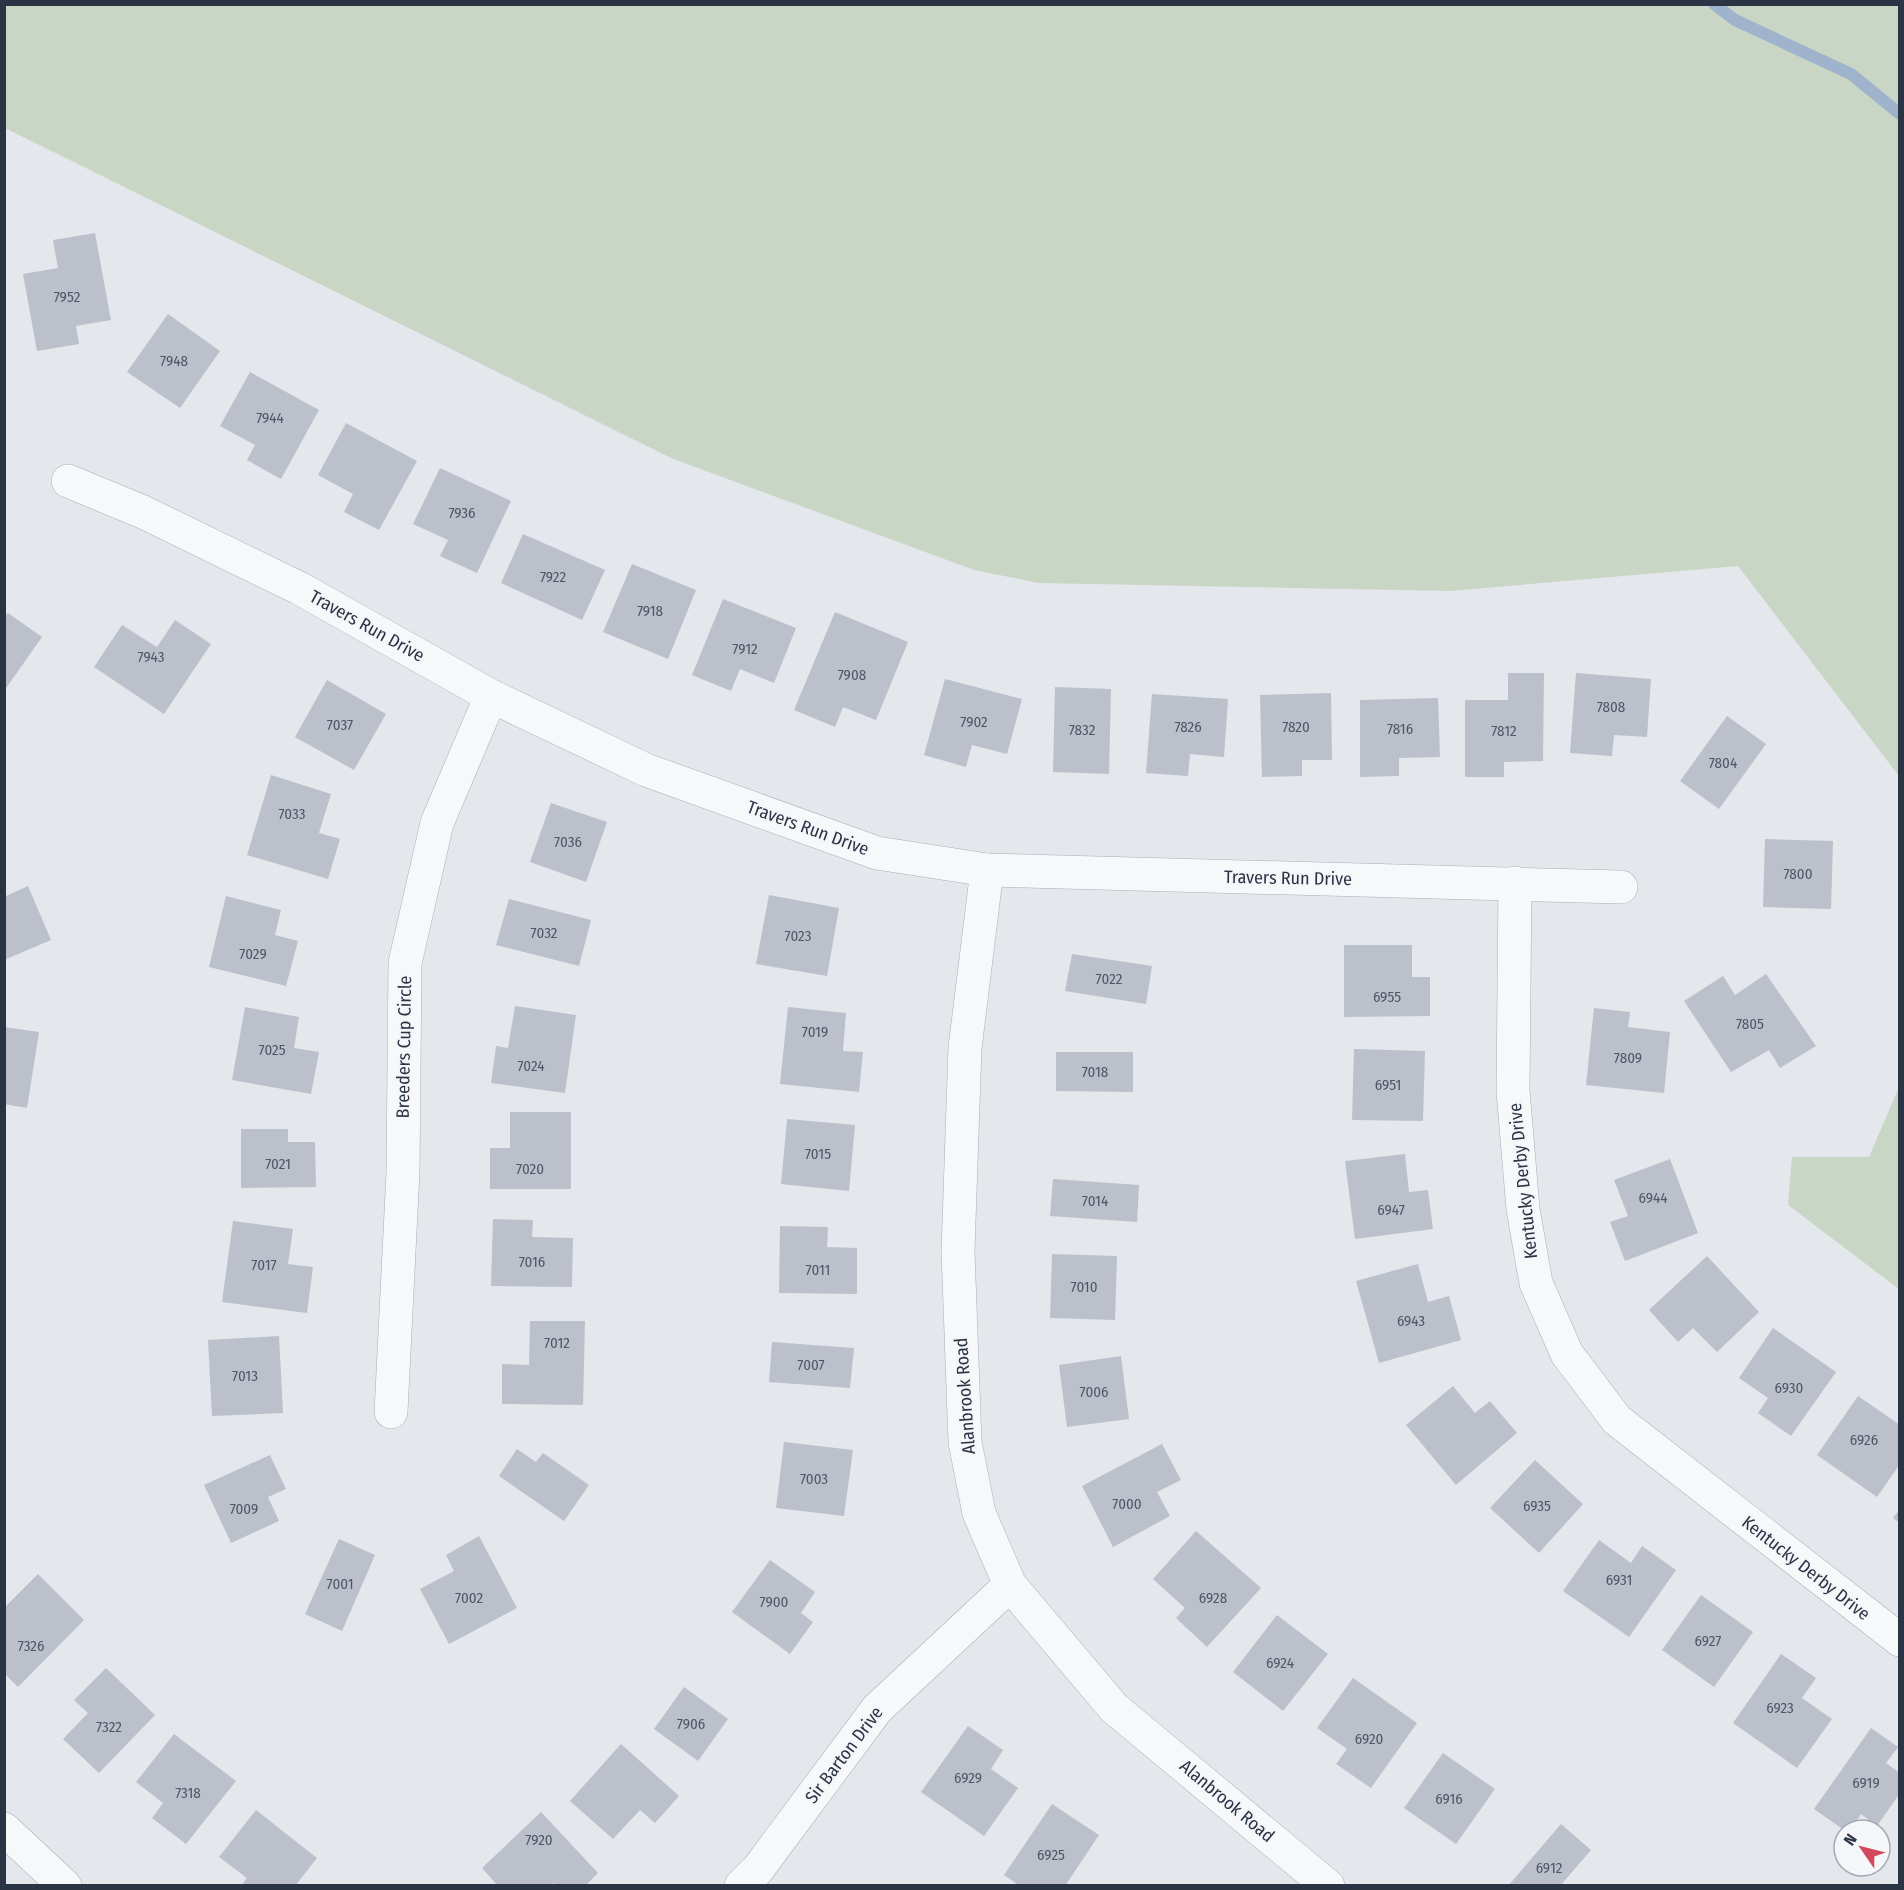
<svg xmlns="http://www.w3.org/2000/svg" width="1904" height="1890" viewBox="0 0 1904 1890" font-family="'Fira Sans Condensed',sans-serif">
<style>
.green{fill:#c9d6c5}
.lines{fill:none;stroke-linecap:round;stroke-linejoin:round}
.stream{stroke:#9fb4cc;stroke-width:12}
.building{fill:#bbc0ca}
.minor-casing{stroke:#a9aeb7;stroke-width:34}
.minor{stroke:#f7f8fa;stroke-width:33}
.labels{text-anchor:middle;dominant-baseline:central;stroke-width:4.5;stroke-linejoin:round;paint-order:stroke}
.number-label{font-size:15px;fill:#4f5766}
.street-label{font-size:18px;fill:#2b3445;stroke:#f4f6f9}
</style>
<rect width="100%" height="100%" fill="#e4e7ec"/>
<g class="green">
<path d="M 4,5 L 1899,5 L 1899,776 L 1738,566 L 1450,591 L 1039,583 L 974,570 L 671,458 L 5,128 Z"/>
<path d="M 1899,1087 L 1899,1289 L 1788,1205 L 1792,1157 L 1869,1157 Z"/>
</g>
<g class="lines">
<path class="stream" d="M 1714,4 L 1735,20 L 1851,74 L 1900,114"/>
</g>
<g class="building">
<path d="M 95,233 L 111,320 L 76,326 L 79,344 L 37,351 L 23,274 L 58,268 L 53,240 Z"/>
<path d="M 168,314 L 220,351 L 180,408 L 127,372 Z"/>
<path d="M 250,372 L 319,410 L 281,479 L 247,460 L 255,445 L 220,426 Z"/>
<path d="M 346,423 L 417,461 L 379,530 L 344,512 L 353,494 L 318,475 Z"/>
<path d="M 440,468 L 511,501 L 477,573 L 440,556 L 448,540 L 413,524 Z"/>
<path d="M 523,534 L 605,570 L 582,620 L 501,583 Z"/>
<path d="M 632,564 L 696,590 L 668,659 L 603,632 Z"/>
<path d="M 723,599 L 796,628 L 774,683 L 740,669 L 731,691 L 692,675 Z"/>
<path d="M 835,612 L 908,642 L 876,720 L 843,707 L 835,727 L 794,710 Z"/>
<path d="M 8,613 L 42,637 L 4,691 L 4,617 Z"/>
<path d="M 175,620 L 211,644 L 164,714 L 94,667 L 122,625 L 157,647 Z"/>
<path d="M 1508,673 L 1544,673 L 1543,761 L 1504,762 L 1504,777 L 1465,777 L 1465,700 L 1508,700 Z"/>
<path d="M 1576,673 L 1651,679 L 1647,737 L 1614,735 L 1612,756 L 1570,753 Z"/>
<path d="M 945,679 L 1022,699 L 1007,754 L 972,745 L 966,767 L 924,755 Z"/>
<path d="M 327,680 L 386,714 L 354,770 L 295,737 Z"/>
<path d="M 1055,687 L 1111,689 L 1109,774 L 1053,772 Z"/>
<path d="M 1331,693 L 1332,760 L 1302,760 L 1302,776 L 1262,777 L 1260,695 Z"/>
<path d="M 1152,694 L 1228,699 L 1224,757 L 1190,754 L 1188,776 L 1146,773 Z"/>
<path d="M 1438,698 L 1440,757 L 1399,758 L 1399,776 L 1360,777 L 1360,700 Z"/>
<path d="M 1727,716 L 1766,744 L 1719,809 L 1680,781 Z"/>
<path d="M 271,775 L 331,794 L 319,833 L 340,839 L 328,879 L 247,855 Z"/>
<path d="M 551,803 L 607,822 L 586,882 L 530,862 Z"/>
<path d="M 1765,839 L 1833,841 L 1831,909 L 1763,907 Z"/>
<path d="M 28,886 L 51,940 L 4,960 L 4,897 Z"/>
<path d="M 769,895 L 839,908 L 827,976 L 756,964 Z"/>
<path d="M 226,896 L 281,910 L 275,935 L 298,941 L 286,986 L 209,967 Z"/>
<path d="M 509,899 L 591,920 L 579,966 L 496,945 Z"/>
<path d="M 1344,945 L 1412,945 L 1412,977 L 1430,977 L 1430,1016 L 1344,1017 Z"/>
<path d="M 1072,954 L 1152,966 L 1146,1004 L 1065,991 Z"/>
<path d="M 1766,974 L 1816,1046 L 1780,1068 L 1769,1050 L 1731,1072 L 1684,1001 L 1723,976 L 1735,995 Z"/>
<path d="M 515,1006 L 576,1015 L 565,1093 L 491,1083 L 496,1046 L 508,1048 Z"/>
<path d="M 245,1007 L 299,1017 L 294,1048 L 319,1052 L 311,1094 L 232,1080 Z"/>
<path d="M 788,1007 L 846,1013 L 843,1051 L 863,1052 L 859,1092 L 780,1084 Z"/>
<path d="M 1594,1008 L 1630,1012 L 1628,1027 L 1670,1032 L 1664,1093 L 1586,1085 Z"/>
<path d="M 4,1027 L 39,1032 L 27,1108 L 4,1104 Z"/>
<path d="M 1354,1049 L 1425,1051 L 1423,1121 L 1352,1120 Z"/>
<path d="M 1056,1052 L 1133,1052 L 1133,1092 L 1056,1091 Z"/>
<path d="M 510,1112 L 571,1112 L 571,1189 L 490,1189 L 490,1148 L 510,1148 Z"/>
<path d="M 787,1119 L 855,1125 L 849,1191 L 781,1184 Z"/>
<path d="M 241,1129 L 288,1129 L 288,1142 L 315,1142 L 316,1187 L 241,1188 Z"/>
<path d="M 1405,1154 L 1409,1192 L 1428,1190 L 1433,1229 L 1355,1239 L 1345,1161 Z"/>
<path d="M 1670,1159 L 1698,1233 L 1625,1261 L 1610,1222 L 1628,1216 L 1614,1180 Z"/>
<path d="M 1053,1179 L 1139,1185 L 1137,1222 L 1050,1216 Z"/>
<path d="M 493,1219 L 533,1220 L 532,1237 L 573,1238 L 572,1287 L 491,1286 Z"/>
<path d="M 233,1221 L 293,1229 L 288,1264 L 313,1267 L 307,1313 L 222,1302 Z"/>
<path d="M 780,1226 L 828,1227 L 827,1247 L 857,1248 L 857,1294 L 779,1293 Z"/>
<path d="M 1052,1254 L 1117,1256 L 1115,1320 L 1050,1318 Z"/>
<path d="M 1707,1256 L 1759,1312 L 1717,1352 L 1693,1328 L 1678,1342 L 1649,1310 Z"/>
<path d="M 1418,1264 L 1428,1302 L 1449,1296 L 1461,1340 L 1379,1363 L 1356,1281 Z"/>
<path d="M 530,1321 L 585,1321 L 583,1405 L 502,1404 L 502,1364 L 529,1365 Z"/>
<path d="M 1773,1328 L 1836,1372 L 1791,1436 L 1758,1413 L 1768,1398 L 1739,1378 Z"/>
<path d="M 279,1336 L 283,1413 L 212,1416 L 208,1340 Z"/>
<path d="M 772,1342 L 854,1348 L 850,1388 L 769,1382 Z"/>
<path d="M 1121,1356 L 1129,1419 L 1067,1427 L 1059,1365 Z"/>
<path d="M 1453,1386 L 1475,1413 L 1490,1401 L 1517,1433 L 1456,1485 L 1406,1425 Z"/>
<path d="M 1858,1396 L 1900,1425 L 1900,1464 L 1877,1497 L 1817,1455 Z"/>
<path d="M 784,1442 L 853,1450 L 844,1516 L 776,1508 Z"/>
<path d="M 1162,1444 L 1181,1480 L 1157,1492 L 1170,1516 L 1113,1547 L 1082,1486 Z"/>
<path d="M 517,1449 L 536,1462 L 543,1453 L 589,1485 L 564,1521 L 499,1476 Z"/>
<path d="M 270,1455 L 286,1489 L 268,1497 L 279,1521 L 231,1543 L 204,1485 Z"/>
<path d="M 1535,1460 L 1583,1504 L 1539,1553 L 1490,1508 Z"/>
<path d="M 1900,1509 L 1900,1523 L 1893,1518 Z"/>
<path d="M 1196,1531 L 1261,1588 L 1207,1647 L 1176,1618 L 1185,1608 L 1153,1579 Z"/>
<path d="M 479,1536 L 517,1608 L 449,1644 L 420,1589 L 454,1571 L 446,1555 Z"/>
<path d="M 339,1539 L 375,1555 L 342,1631 L 305,1614 Z"/>
<path d="M 1599,1540 L 1631,1563 L 1642,1546 L 1676,1570 L 1629,1637 L 1563,1591 Z"/>
<path d="M 770,1560 L 815,1592 L 801,1613 L 813,1622 L 790,1654 L 732,1612 Z"/>
<path d="M 38,1574 L 84,1620 L 18,1687 L 4,1673 L 4,1608 Z"/>
<path d="M 1701,1595 L 1753,1632 L 1714,1687 L 1662,1650 Z"/>
<path d="M 1277,1615 L 1328,1654 L 1283,1711 L 1233,1672 Z"/>
<path d="M 1781,1654 L 1816,1678 L 1802,1698 L 1832,1719 L 1797,1768 L 1733,1723 Z"/>
<path d="M 106,1668 L 155,1715 L 99,1773 L 63,1739 L 88,1713 L 74,1700 Z"/>
<path d="M 1353,1678 L 1417,1723 L 1371,1788 L 1336,1764 L 1347,1749 L 1317,1728 Z"/>
<path d="M 684,1687 L 728,1719 L 698,1761 L 654,1729 Z"/>
<path d="M 968,1726 L 1003,1750 L 991,1769 L 1018,1788 L 984,1836 L 921,1792 Z"/>
<path d="M 1871,1728 L 1898,1747 L 1886,1763 L 1900,1773 L 1900,1793 L 1877,1826 L 1861,1814 L 1850,1830 L 1844,1830 L 1814,1809 Z"/>
<path d="M 174,1734 L 236,1781 L 186,1844 L 152,1818 L 163,1803 L 136,1782 Z"/>
<path d="M 621,1744 L 679,1796 L 655,1823 L 640,1810 L 613,1839 L 570,1801 Z"/>
<path d="M 1443,1753 L 1495,1789 L 1456,1844 L 1404,1808 Z"/>
<path d="M 1052,1804 L 1099,1835 L 1065,1886 L 1020,1886 L 1004,1875 Z"/>
<path d="M 256,1810 L 317,1858 L 295,1886 L 241,1886 L 247,1878 L 219,1857 Z"/>
<path d="M 541,1812 L 598,1873 L 585,1886 L 555,1886 L 553,1883 L 550,1886 L 498,1886 L 482,1868 Z"/>
<path d="M 1561,1824 L 1591,1850 L 1560,1886 L 1508,1886 Z"/>
</g>
<g class="lines">
<g class="minor-casing">
<g id="minor">
<path d="M 68,481 L 143,512 L 299,588 L 491,696 L 646,770 L 877,853 L 987,870 L 1621,887"/>
<path d="M 987,870 L 965,1048 L 958,1251 L 965,1442 L 979,1513 L 1010,1585 L 1114,1708 L 1328,1886"/>
<path d="M 1515,883 L 1513,1091 L 1523,1209 L 1536,1283 L 1567,1354 L 1617,1420 L 1900,1640"/>
<path d="M 391,1412 L 403,1172 L 405,963 L 437,823 L 491,696"/>
<path d="M 4,1829 L 65,1886"/>
<path d="M 741,1886 L 758,1869 L 877,1709 L 1010,1585"/>
</g>
</g>
<use href="#minor" class="minor"/>
</g>
<g class="labels">
<g class="number-label">
<text x="67" y="297">7952</text>
<text x="174" y="361">7948</text>
<text x="270" y="418">7944</text>
<text x="462" y="513">7936</text>
<text x="553" y="577">7922</text>
<text x="650" y="611">7918</text>
<text x="745" y="649">7912</text>
<text x="151" y="657">7943</text>
<text x="852" y="675">7908</text>
<text x="1611" y="707">7808</text>
<text x="974" y="722">7902</text>
<text x="340" y="725">7037</text>
<text x="1188" y="727">7826</text>
<text x="1296" y="727">7820</text>
<text x="1400" y="729">7816</text>
<text x="1082" y="730">7832</text>
<text x="1504" y="731">7812</text>
<text x="1723" y="763">7804</text>
<text x="292" y="814">7033</text>
<text x="568" y="842">7036</text>
<text x="1798" y="874">7800</text>
<text x="544" y="933">7032</text>
<text x="798" y="936">7023</text>
<text x="253" y="954">7029</text>
<text x="1109" y="979">7022</text>
<text x="1387" y="997">6955</text>
<text x="1750" y="1024">7805</text>
<text x="815" y="1032">7019</text>
<text x="272" y="1050">7025</text>
<text x="1628" y="1058">7809</text>
<text x="531" y="1066">7024</text>
<text x="1095" y="1072">7018</text>
<text x="1388" y="1085">6951</text>
<text x="818" y="1154">7015</text>
<text x="278" y="1164">7021</text>
<text x="530" y="1169">7020</text>
<text x="1653" y="1198">6944</text>
<text x="1095" y="1201">7014</text>
<text x="1391" y="1210">6947</text>
<text x="532" y="1262">7016</text>
<text x="264" y="1265">7017</text>
<text x="818" y="1270">7011</text>
<text x="1084" y="1287">7010</text>
<text x="1411" y="1321">6943</text>
<text x="557" y="1343">7012</text>
<text x="811" y="1365">7007</text>
<text x="245" y="1376">7013</text>
<text x="1789" y="1388">6930</text>
<text x="1094" y="1392">7006</text>
<text x="1864" y="1440">6926</text>
<text x="814" y="1479">7003</text>
<text x="1127" y="1504">7000</text>
<text x="1537" y="1506">6935</text>
<text x="244" y="1509">7009</text>
<text x="1619" y="1580">6931</text>
<text x="340" y="1584">7001</text>
<text x="469" y="1598">7002</text>
<text x="1213" y="1598">6928</text>
<text x="774" y="1602">7900</text>
<text x="1708" y="1641">6927</text>
<text x="31" y="1646">7326</text>
<text x="1280" y="1663">6924</text>
<text x="1780" y="1708">6923</text>
<text x="691" y="1724">7906</text>
<text x="109" y="1727">7322</text>
<text x="1369" y="1739">6920</text>
<text x="968" y="1778">6929</text>
<text x="1866" y="1783">6919</text>
<text x="188" y="1793">7318</text>
<text x="1449" y="1799">6916</text>
<text x="539" y="1840">7920</text>
<text x="1051" y="1855">6925</text>
<text x="1549" y="1868">6912</text>
</g>
<g class="street-label">
<text transform="translate(367 626) rotate(29)">Travers Run Drive</text>
<text transform="translate(808 828) rotate(20)">Travers Run Drive</text>
<text transform="translate(1288 878) rotate(1)">Travers Run Drive</text>
<text transform="translate(404 1047) rotate(-89)">Breeders Cup Circle</text>
<text transform="translate(1523 1181) rotate(-96)">Kentucky Derby Drive</text>
<text transform="translate(965 1396) rotate(-94)">Alanbrook Road</text>
<text transform="translate(1806 1568) rotate(38)">Kentucky Derby Drive</text>
<text transform="translate(844 1755) rotate(-53)">Sir Barton Drive</text>
<text transform="translate(1227 1801) rotate(40)">Alanbrook Road</text>
</g>
</g>
<rect width="1904" height="1890" fill="none" stroke="#2b3445" stroke-width="12"/>
<g transform="translate(1862 1848) rotate(305)"><circle r="28" fill="#f4f6f9" stroke="#a4a8b1" stroke-width="1.5"/>
<path d="M0-4.5L10 22L0 15L-10 22Z" fill="#d1495b"/>
<text y="-9" font-size="16" font-weight="bold" text-anchor="middle" fill="#2b3445">N</text>
</g>
</svg>
